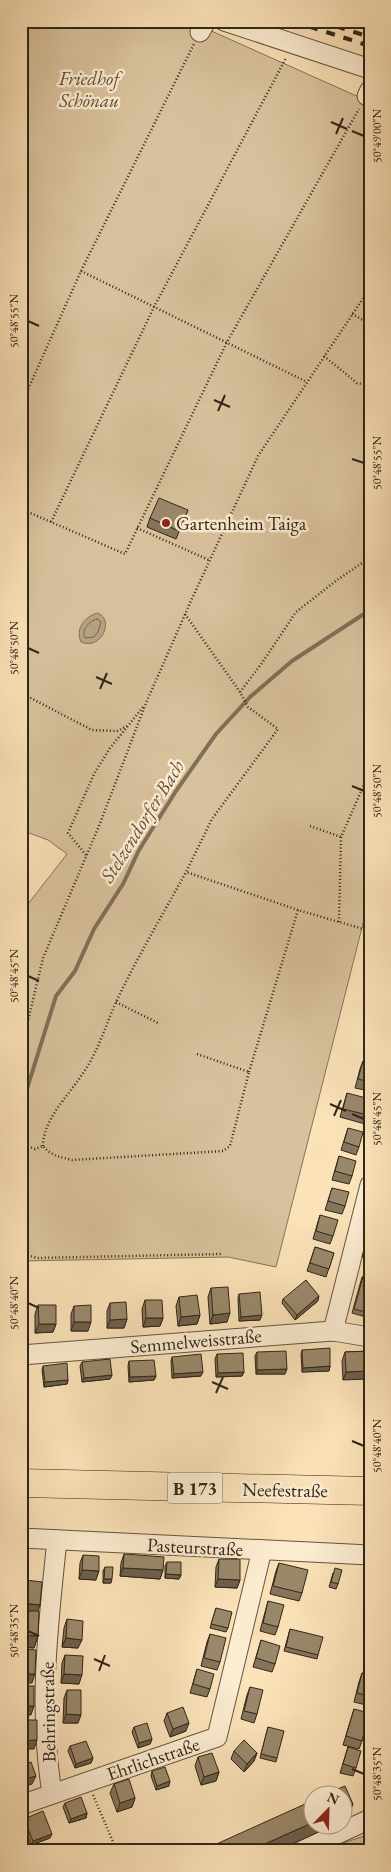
<svg xmlns="http://www.w3.org/2000/svg" width="391" height="1872" viewBox="0 0 391 1872" font-family="'EB Garamond',serif">
<style>
.green{fill:#d8c29d;stroke:#84745a}
.water{fill:#b6a282;stroke:#807058}
.lines{fill:none;stroke-linecap:round;stroke-linejoin:round}
.shore{stroke:#73644d;stroke-width:1}
.stream{stroke:#807058;stroke-width:4}
.minor-casing{stroke:#635540;stroke-width:21}
.highway-casing{stroke:#302618;stroke-width:29}
.path{stroke:#302618;stroke-width:2.5;stroke-dasharray:1 2.5;stroke-linecap:butt}
.minor{stroke:#fcecd1;stroke-width:19}
.highway{stroke:#fbe2b8;stroke-width:28}
.rail{stroke:#302618;stroke-width:4;stroke-dasharray:9 9;stroke-linecap:butt}
.wall{fill:#84755c;stroke:#302618}
.shaded-wall{fill:#6c5f4b;stroke:#302618}
.building{fill:#9a886b;stroke:#302618}
.ticks{fill:none;stroke:#302618;stroke-width:2}
.poi-dot{fill:#8f2418;stroke:#fcecd1;stroke-width:2}
.labels{text-anchor:middle;dominant-baseline:central;stroke-width:5;stroke-linejoin:round;paint-order:stroke}
.shield{fill:#fcecd1;stroke:#6d6150;stroke-width:1}
.shield-label{font-size:18px;font-weight:bold;fill:#302618}
.park-label{font-size:19px;font-style:italic;fill:#5a4d39;stroke:#fcecd1}
.poi-label{font-size:19px;fill:#302618;stroke:#fcecd1;text-anchor:start}
.street-label{font-size:19px;fill:#302618;stroke:#fcecd1}
.water-label{font-size:20px;font-style:italic;fill:#5f513d;stroke:#fcecd1}
.neatline{fill:none;stroke:#302618;stroke-width:2}
.ticks-label{font-size:12px;text-anchor:middle;fill:#302618}
</style>
<rect width="100%" height="100%" fill="#fbe2b8"/>
<filter id="stains"><feTurbulence type="fractalNoise" baseFrequency=".004" numOctaves="4"/><feColorMatrix values="0 0 0 0 .2 0 0 0 0 .09 0 0 0 0 .02 0 0 0 .5 -.17"/></filter>
<radialGradient id="worn" r=".72"><stop offset=".6" stop-color="#630" stop-opacity="0"/><stop offset="1" stop-color="#630" stop-opacity=".3"/></radialGradient>
<g class="green">
<path d="M 21,21 L 189,21 L 370,102 L 370,896 L 276,1267 L 228,1257 L 21,1261 L 21,913 L 67,854 L 48,840 L 21,830 Z"/>
<path d="M 370,1832 L 370,1851 L 320,1851 L 364,1836 Z"/>
</g>
<path class="water" d="M 97,613 C 115,618 102,651 81,642 C 75,628 85,617 97,613 Z"/>
<g class="lines">
<path class="shore" d="M 97,619 L 101,622 L 98,632 L 94,637 L 85,638 C 81,630 89,621 97,619 Z"/>
<path class="stream" d="M 21,1108 L 56,996 L 75,971 L 94,929 L 123,884 L 139,850 L 176,791 L 216,734 L 250,697 L 292,661 L 370,610"/>
<g class="minor-casing">
<g id="minor">
<path d="M 224,21 L 370,69"/>
<path d="M 200,32 L 206,21"/>
<path d="M 367,96 L 370,90"/>
<path d="M 333,1331 L 370,1185"/>
<path d="M 21,1355 L 333,1331 L 370,1337"/>
<path d="M 21,1538 L 370,1555"/>
<path d="M 52,1793 C 38,1707 48,1626 57,1540"/>
<path d="M 21,1805 L 217,1737 L 262,1550"/>
<path d="M 301,1851 L 370,1819"/>
</g>
</g>
<g class="highway-casing">
<path id="highway" d="M 21,1483 L 370,1491"/>
</g>
<g class="path">
<path d="M 81,271 L 307,382"/>
<path d="M 352,314 L 370,324"/>
<path d="M 324,356 L 357,383 L 370,386"/>
<path d="M 21,405 L 81,271 L 194,44"/>
<path d="M 21,509 L 125,554 L 227,342 L 359,109"/>
<path d="M 51,522 L 154,307 L 286,58"/>
<path d="M 137,528 L 209,560"/>
<path d="M 185,614 L 240,692 L 248,707 L 278,729 L 212,819 L 186,872 L 298,910"/>
<path d="M 240,692 L 262,663 L 296,612 L 337,580 L 368,559 L 370,561"/>
<path d="M 21,693 L 92,730 L 117,731 L 127,726"/>
<path d="M 310,826 L 341,837"/>
<path d="M 86,855 L 68,833 L 94,774 L 110,748 L 144,706"/>
<path d="M 339,922 L 341,837 L 370,771"/>
<path d="M 116,1002 L 158,1023"/>
<path d="M 21,1050 L 43,958 L 99,826 L 146,703 L 190,603 L 258,456 L 370,288"/>
<path d="M 249,1072 L 298,910 L 370,931"/>
<path d="M 21,1144 L 35,1149 L 43,1146 C 51,1156 61,1157 72,1160 L 223,1151 L 230,1146 L 249,1072 L 197,1054"/>
<path d="M 43,1146 C 43,1120 68,1096 81,1076 C 98,1053 105,1026 117,1000 C 138,956 163,914 186,872"/>
<path d="M 21,1253 L 37,1258 L 221,1254"/>
<path d="M 93,1795 L 117,1851"/>
<path d="M 363,1851 L 366,1844"/>
</g>
<use href="#minor" class="minor"/>
<use href="#highway" class="highway"/>
<g class="rail">
<path d="M 292,21 L 370,46"/>
<path d="M 319,21 L 370,37"/>
</g>
</g>
<g class="wall">
<path d="M 188,510 L 176,539 L 147,527 L 150,518 Z"/>
<path d="M 370,1036 L 370,1055 L 365,1054 Z"/>
<path d="M 363,1061 L 370,1063 L 370,1091 L 355,1088 L 360,1069 Z"/>
<path d="M 347,1093 L 368,1115 L 365,1124 L 340,1117 Z"/>
<path d="M 348,1128 L 359,1147 L 356,1155 L 341,1150 Z"/>
<path d="M 339,1156 L 352,1176 L 349,1184 L 332,1180 Z"/>
<path d="M 332,1188 L 345,1206 L 342,1214 L 325,1210 Z"/>
<path d="M 320,1215 L 333,1236 L 330,1244 L 313,1239 Z"/>
<path d="M 370,1228 L 370,1259 L 362,1257 Z"/>
<path d="M 315,1247 L 334,1253 L 326,1277 L 307,1271 Z"/>
<path d="M 370,1274 L 370,1317 L 369,1318 L 352,1313 L 362,1277 Z"/>
<path d="M 211,1288 L 227,1322 L 210,1324 L 208,1297 Z"/>
<path d="M 239,1294 L 260,1320 L 239,1321 L 238,1298 Z"/>
<path d="M 179,1297 L 200,1315 L 197,1324 L 178,1326 L 176,1306 Z"/>
<path d="M 283,1299 L 318,1301 L 295,1320 L 282,1303 Z"/>
<path d="M 145,1300 L 163,1318 L 160,1326 L 143,1327 L 142,1309 Z"/>
<path d="M 110,1303 L 127,1319 L 124,1328 L 107,1328 L 107,1311 Z"/>
<path d="M 38,1305 L 56,1324 L 53,1332 L 35,1333 L 35,1314 Z"/>
<path d="M 74,1306 L 88,1331 L 71,1331 L 71,1314 Z"/>
<path d="M 302,1350 L 330,1366 L 329,1371 L 302,1372 L 301,1354 Z"/>
<path d="M 370,1351 L 343,1380 L 342,1361 L 345,1352 Z"/>
<path d="M 257,1352 L 285,1374 L 256,1374 L 255,1356 Z"/>
<path d="M 217,1354 L 244,1372 L 242,1376 L 216,1377 L 215,1359 Z"/>
<path d="M 172,1357 L 201,1376 L 172,1378 L 171,1361 Z"/>
<path d="M 129,1361 L 156,1376 L 154,1380 L 129,1382 L 128,1366 Z"/>
<path d="M 82,1362 L 112,1375 L 110,1379 L 82,1382 L 80,1366 Z"/>
<path d="M 43,1366 L 68,1380 L 67,1384 L 44,1387 L 42,1370 Z"/>
<path d="M 124,1554 L 163,1570 L 160,1579 L 120,1576 L 121,1563 Z"/>
<path d="M 83,1555 L 96,1580 L 79,1579 L 80,1563 Z"/>
<path d="M 219,1559 L 240,1580 L 237,1588 L 215,1587 L 216,1567 Z"/>
<path d="M 167,1562 L 181,1575 L 179,1579 L 165,1578 L 165,1566 Z"/>
<path d="M 279,1563 L 302,1593 L 299,1601 L 270,1594 L 276,1571 Z"/>
<path d="M 105,1567 L 111,1583 L 103,1583 L 103,1571 Z"/>
<path d="M 333,1573 L 338,1584 L 336,1589 L 329,1587 Z"/>
<path d="M 26,1580 L 40,1605 L 37,1611 L 38,1636 L 34,1648 L 21,1647 L 21,1618 L 23,1612 L 21,1612 L 21,1601 L 23,1588 Z"/>
<path d="M 268,1601 L 278,1627 L 275,1635 L 260,1631 Z"/>
<path d="M 216,1608 L 228,1628 L 226,1632 L 210,1628 Z"/>
<path d="M 67,1619 L 78,1648 L 62,1647 L 64,1628 Z"/>
<path d="M 290,1629 L 318,1655 L 317,1659 L 284,1651 Z"/>
<path d="M 210,1634 L 220,1662 L 217,1670 L 201,1666 L 207,1642 Z"/>
<path d="M 261,1640 L 275,1664 L 272,1672 L 253,1667 Z"/>
<path d="M 370,1648 L 370,1673 L 364,1671 Z"/>
<path d="M 65,1655 L 79,1684 L 61,1683 L 62,1663 Z"/>
<path d="M 197,1669 L 210,1689 L 207,1697 L 190,1693 Z"/>
<path d="M 362,1673 L 370,1675 L 370,1706 L 354,1702 L 359,1682 Z"/>
<path d="M 250,1687 L 257,1714 L 254,1723 L 241,1719 L 247,1695 Z"/>
<path d="M 67,1690 L 78,1723 L 63,1723 L 64,1698 Z"/>
<path d="M 354,1709 L 362,1741 L 359,1749 L 343,1745 Z"/>
<path d="M 167,1713 L 186,1731 L 170,1737 L 164,1721 Z"/>
<path d="M 134,1727 L 152,1739 L 150,1744 L 138,1748 L 132,1732 Z"/>
<path d="M 268,1727 L 277,1758 L 276,1762 L 260,1758 Z"/>
<path d="M 70,1746 L 93,1758 L 91,1763 L 75,1768 L 68,1751 Z"/>
<path d="M 348,1747 L 356,1768 L 353,1776 L 340,1773 Z"/>
<path d="M 234,1751 L 257,1753 L 254,1761 L 244,1772 L 231,1759 Z"/>
<path d="M 198,1757 L 219,1772 L 216,1781 L 201,1785 L 195,1766 Z"/>
<path d="M 152,1771 L 169,1786 L 156,1790 L 151,1776 Z"/>
<path d="M 114,1784 L 135,1798 L 132,1807 L 117,1812 L 110,1793 Z"/>
<path d="M 65,1803 L 87,1813 L 86,1818 L 69,1823 L 63,1807 Z"/>
<path d="M 24,1819 L 50,1838 L 31,1845 L 23,1823 Z"/>
</g>
<g class="shaded-wall">
<path d="M 319,1296 L 318,1301 L 295,1320 L 297,1315 Z"/>
<path d="M 230,1313 L 227,1322 L 210,1324 L 213,1315 Z"/>
<path d="M 200,1315 L 197,1324 L 178,1326 L 181,1317 Z"/>
<path d="M 262,1315 L 260,1320 L 239,1321 L 241,1317 Z"/>
<path d="M 146,1318 L 163,1318 L 160,1326 L 143,1327 Z"/>
<path d="M 127,1319 L 124,1328 L 107,1328 L 110,1320 Z"/>
<path d="M 74,1322 L 91,1322 L 88,1331 L 71,1331 Z"/>
<path d="M 39,1324 L 56,1324 L 53,1332 L 35,1333 Z"/>
<path d="M 330,1366 L 329,1371 L 302,1372 L 303,1368 Z"/>
<path d="M 287,1369 L 285,1374 L 256,1374 L 257,1370 Z"/>
<path d="M 370,1371 L 370,1379 L 343,1380 L 346,1372 Z"/>
<path d="M 203,1372 L 201,1376 L 172,1378 L 174,1374 Z"/>
<path d="M 244,1372 L 242,1376 L 216,1377 L 218,1373 Z"/>
<path d="M 112,1375 L 110,1379 L 82,1382 L 84,1378 Z"/>
<path d="M 156,1376 L 154,1380 L 129,1382 L 130,1377 Z"/>
<path d="M 68,1380 L 67,1384 L 44,1387 L 45,1382 Z"/>
<path d="M 26,1383 L 25,1387 L 21,1388 L 21,1384 Z"/>
<path d="M 123,1568 L 163,1570 L 160,1579 L 120,1576 Z"/>
<path d="M 82,1570 L 99,1571 L 96,1580 L 79,1579 Z"/>
<path d="M 166,1574 L 181,1575 L 179,1579 L 165,1578 Z"/>
<path d="M 104,1579 L 112,1579 L 111,1583 L 103,1583 Z"/>
<path d="M 218,1579 L 240,1580 L 237,1588 L 215,1587 Z"/>
<path d="M 23,1603 L 40,1605 L 37,1614 L 21,1612 L 21,1608 Z"/>
<path d="M 22,1635 L 38,1636 L 34,1648 L 21,1647 L 21,1638 Z"/>
<path d="M 66,1638 L 82,1640 L 78,1648 L 62,1647 Z"/>
<path d="M 21,1674 L 35,1674 L 32,1683 L 21,1683 Z"/>
<path d="M 64,1674 L 82,1675 L 79,1684 L 61,1683 Z"/>
<path d="M 21,1706 L 34,1706 L 31,1715 L 21,1715 Z"/>
<path d="M 66,1714 L 81,1715 L 78,1723 L 63,1723 Z"/>
<path d="M 189,1723 L 186,1731 L 170,1737 L 173,1729 Z"/>
<path d="M 152,1739 L 150,1744 L 138,1748 L 139,1743 Z"/>
<path d="M 37,1740 L 34,1749 L 21,1749 L 21,1741 Z"/>
<path d="M 257,1753 L 254,1761 L 244,1772 L 247,1764 Z"/>
<path d="M 93,1758 L 91,1763 L 75,1768 L 76,1764 Z"/>
<path d="M 219,1772 L 216,1781 L 201,1785 L 204,1777 Z"/>
<path d="M 36,1776 L 32,1784 L 21,1788 L 21,1780 Z"/>
<path d="M 170,1781 L 169,1786 L 156,1790 L 157,1786 Z"/>
<path d="M 135,1798 L 132,1807 L 117,1812 L 120,1803 Z"/>
<path d="M 353,1804 L 347,1819 L 344,1821 L 344,1808 Z"/>
<path d="M 87,1813 L 86,1818 L 69,1823 L 71,1819 Z"/>
<path d="M 314,1822 L 314,1824 L 336,1824 L 277,1851 L 249,1851 Z"/>
<path d="M 52,1834 L 50,1838 L 31,1845 L 33,1841 Z"/>
</g>
<g class="building">
<path d="M 159,498 L 188,510 L 179,531 L 150,518 Z"/>
<path d="M 370,1038 L 370,1046 L 368,1045 Z"/>
<path d="M 363,1061 L 370,1063 L 370,1082 L 358,1079 Z"/>
<path d="M 347,1093 L 370,1099 L 370,1109 L 368,1115 L 343,1109 Z"/>
<path d="M 348,1128 L 363,1132 L 359,1147 L 344,1142 Z"/>
<path d="M 339,1156 L 356,1161 L 352,1176 L 335,1171 Z"/>
<path d="M 332,1188 L 349,1192 L 345,1206 L 328,1201 Z"/>
<path d="M 320,1215 L 338,1220 L 333,1236 L 316,1231 Z"/>
<path d="M 370,1230 L 370,1250 L 365,1249 Z"/>
<path d="M 315,1247 L 334,1253 L 329,1269 L 310,1263 Z"/>
<path d="M 364,1273 L 370,1274 L 370,1313 L 354,1309 Z"/>
<path d="M 306,1280 L 319,1296 L 297,1315 L 283,1299 Z"/>
<path d="M 228,1287 L 230,1313 L 213,1315 L 211,1288 Z"/>
<path d="M 260,1292 L 262,1315 L 241,1317 L 239,1294 Z"/>
<path d="M 197,1295 L 200,1315 L 181,1317 L 179,1297 Z"/>
<path d="M 145,1300 L 162,1300 L 163,1318 L 146,1318 Z"/>
<path d="M 126,1302 L 127,1319 L 110,1320 L 110,1303 Z"/>
<path d="M 38,1305 L 56,1305 L 56,1324 L 39,1324 Z"/>
<path d="M 91,1305 L 91,1322 L 74,1322 L 74,1306 Z"/>
<path d="M 330,1348 L 330,1366 L 303,1368 L 302,1350 Z"/>
<path d="M 286,1351 L 287,1369 L 257,1370 L 257,1352 Z"/>
<path d="M 370,1351 L 370,1371 L 346,1372 L 345,1352 Z"/>
<path d="M 243,1353 L 244,1372 L 218,1373 L 217,1354 Z"/>
<path d="M 201,1354 L 203,1372 L 174,1374 L 172,1357 Z"/>
<path d="M 110,1359 L 112,1375 L 84,1378 L 82,1362 Z"/>
<path d="M 154,1360 L 156,1376 L 130,1377 L 129,1361 Z"/>
<path d="M 67,1363 L 68,1380 L 45,1382 L 43,1366 Z"/>
<path d="M 21,1366 L 25,1366 L 26,1383 L 21,1384 Z"/>
<path d="M 124,1554 L 164,1557 L 163,1570 L 123,1568 Z"/>
<path d="M 83,1555 L 99,1556 L 99,1571 L 82,1570 Z"/>
<path d="M 219,1559 L 240,1559 L 240,1580 L 218,1579 Z"/>
<path d="M 167,1562 L 181,1562 L 181,1575 L 166,1574 Z"/>
<path d="M 279,1563 L 308,1570 L 302,1593 L 273,1586 Z"/>
<path d="M 105,1567 L 113,1567 L 112,1579 L 104,1579 Z"/>
<path d="M 335,1568 L 342,1570 L 338,1584 L 331,1582 Z"/>
<path d="M 26,1580 L 42,1582 L 40,1605 L 23,1603 Z"/>
<path d="M 268,1601 L 284,1605 L 278,1627 L 263,1623 Z"/>
<path d="M 216,1608 L 232,1612 L 228,1628 L 211,1624 Z"/>
<path d="M 24,1611 L 39,1611 L 38,1636 L 22,1635 Z"/>
<path d="M 67,1619 L 83,1621 L 82,1640 L 66,1638 Z"/>
<path d="M 290,1629 L 323,1637 L 318,1655 L 286,1647 Z"/>
<path d="M 210,1634 L 226,1638 L 220,1662 L 204,1658 Z"/>
<path d="M 261,1640 L 280,1646 L 275,1664 L 256,1658 Z"/>
<path d="M 22,1649 L 36,1650 L 35,1674 L 21,1674 Z"/>
<path d="M 370,1651 L 370,1664 L 367,1663 Z"/>
<path d="M 65,1655 L 83,1656 L 82,1675 L 64,1674 Z"/>
<path d="M 197,1669 L 214,1674 L 210,1689 L 193,1684 Z"/>
<path d="M 362,1673 L 370,1675 L 370,1696 L 357,1693 Z"/>
<rect x="21" y="1686" width="13" height="20"/>
<path d="M 250,1687 L 263,1690 L 257,1714 L 244,1711 Z"/>
<path d="M 67,1690 L 81,1690 L 81,1715 L 66,1714 Z"/>
<path d="M 183,1707 L 189,1723 L 173,1729 L 167,1713 Z"/>
<path d="M 354,1709 L 369,1713 L 362,1741 L 346,1736 Z"/>
<path d="M 21,1720 L 37,1720 L 37,1740 L 21,1741 Z"/>
<path d="M 147,1723 L 152,1739 L 139,1743 L 134,1727 Z"/>
<path d="M 268,1727 L 284,1731 L 277,1758 L 261,1754 Z"/>
<path d="M 244,1740 L 257,1753 L 247,1764 L 234,1751 Z"/>
<path d="M 86,1741 L 93,1758 L 76,1764 L 70,1746 Z"/>
<path d="M 348,1747 L 361,1751 L 356,1768 L 343,1764 Z"/>
<path d="M 212,1753 L 219,1772 L 204,1777 L 198,1757 Z"/>
<path d="M 31,1762 L 36,1776 L 21,1780 L 21,1765 Z"/>
<path d="M 165,1767 L 170,1781 L 157,1786 L 152,1771 Z"/>
<path d="M 129,1779 L 135,1798 L 120,1803 L 114,1784 Z"/>
<path d="M 345,1786 L 353,1804 L 344,1808 L 344,1794 L 325,1794 Z"/>
<path d="M 81,1797 L 87,1813 L 71,1819 L 65,1803 Z"/>
<path d="M 314,1800 L 314,1822 L 249,1851 L 201,1851 Z"/>
<path d="M 43,1811 L 52,1834 L 33,1841 L 24,1819 Z"/>
</g>
<path class="ticks" d="M 331,122 L 347,129M 352,131 L 364,136M 336,134 L 343,118M 28,321 L 39,326M 214,400 L 230,407M 218,411 L 225,395M 352,459 L 364,463M 28,648 L 39,653M 96,677 L 112,684M 100,689 L 107,673M 352,786 L 364,791M 28,976 L 39,981M 330,1104 L 346,1111M 352,1114 L 364,1119M 334,1116 L 341,1100M 28,1303 L 39,1308M 212,1382 L 228,1389M 216,1393 L 223,1377M 352,1441 L 364,1446M 28,1631 L 39,1636M 94,1659 L 110,1666M 99,1671 L 105,1655M 352,1769 L 364,1774"/>
<circle class="poi-dot" cx="166" cy="523" r="5"/>
<g class="labels">
<rect class="shield" x="167.5" y="1472.5" width="55" height="31" rx="4"/>
<g class="shield-label">
<text x="195" y="1488">B 173</text>
</g>
<g class="park-label">
<text x="89" y="78">Friedhof<tspan x="89" dy="22">Schönau</tspan></text>
</g>
<g class="poi-label">
<text x="176" y="523">Gartenheim Taiga</text>
</g>
<g class="street-label">
<text transform="translate(196 1341) rotate(-5)">Semmelweisstraße</text>
<text transform="translate(285 1490) rotate(1)">Neefestraße</text>
<text transform="translate(195 1547) rotate(3)">Pasteurstraße</text>
<text transform="translate(48 1712) rotate(-91)">Behringstraße</text>
<text transform="translate(153 1759) rotate(-19)">Ehrlichstraße</text>
</g>
<g class="water-label">
<text transform="translate(142 821) rotate(-58)">Stelzendorfer Bach</text>
</g>
</g>
<rect width="391" height="1872" fill="none" stroke="#fbe2b8" stroke-width="55"/>
<g transform="translate(328 1810) rotate(23)"><circle r="24" fill="#fcecd1" stroke="#aa9d87"/>
<path d="M0-4L9 19L0 12L-9 19Z" fill="#8f2418"/>
<text y="-8" font-size="14" font-weight="bold" text-anchor="middle" fill="#302618">N</text>
</g>
<rect x="28" y="28" width="336" height="1816" class="neatline"/>
<g class="ticks-label">
<text transform="translate(377 136) rotate(-90)" y="4">50°49'00"N</text>
<text transform="translate(14 321) rotate(-90)" y="4">50°48'55"N</text>
<text transform="translate(377 463) rotate(-90)" y="4">50°48'55"N</text>
<text transform="translate(14 648) rotate(-90)" y="4">50°48'50"N</text>
<text transform="translate(377 791) rotate(-90)" y="4">50°48'50"N</text>
<text transform="translate(14 976) rotate(-90)" y="4">50°48'45"N</text>
<text transform="translate(377 1119) rotate(-90)" y="4">50°48'45"N</text>
<text transform="translate(14 1303) rotate(-90)" y="4">50°48'40"N</text>
<text transform="translate(377 1446) rotate(-90)" y="4">50°48'40"N</text>
<text transform="translate(14 1631) rotate(-90)" y="4">50°48'35"N</text>
<text transform="translate(377 1774) rotate(-90)" y="4">50°48'35"N</text>
</g>
<rect width="100%" height="100%" filter="url(#stains)"/>
<rect width="100%" height="100%" fill="url(#worn)"/>
</svg>
